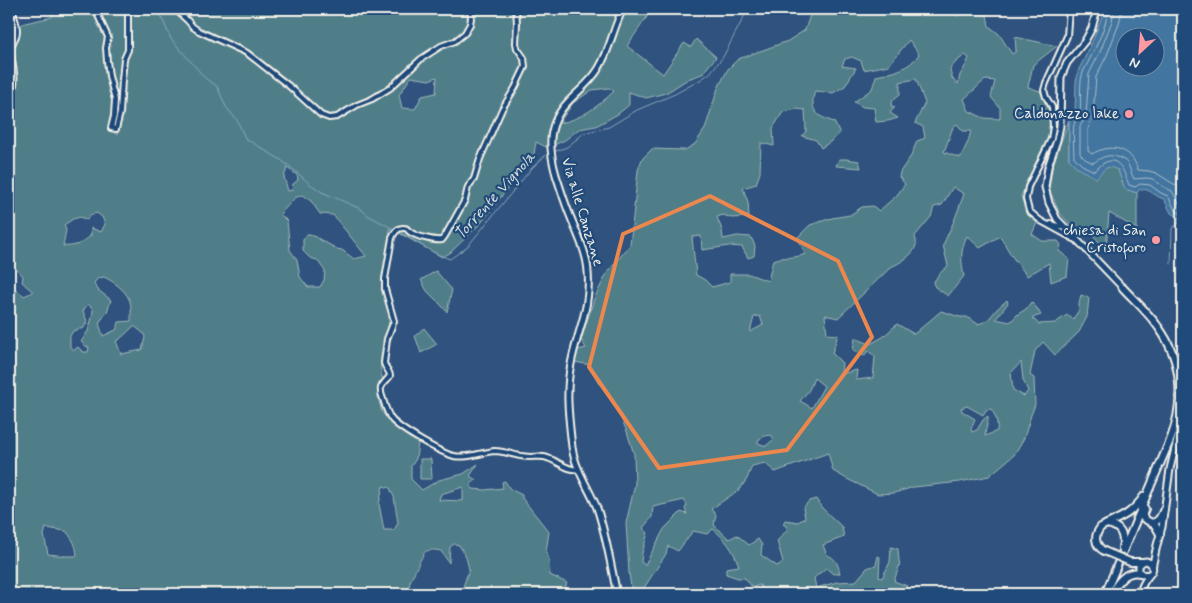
<svg xmlns="http://www.w3.org/2000/svg" width="1192" height="603" viewBox="0 0 1192 603" font-family="Mynerve,sans-serif">
<style>
.green{fill:#4f7e89;stroke:#a2b8b8;fill-rule:evenodd}
.water{fill:#43749f;stroke:#8aa6bc;fill-rule:evenodd}
.lines{fill:none;stroke-linecap:round;stroke-linejoin:round}
.shore{stroke:#adbfcb;stroke-width:1}
.stream{stroke:#8aa6bc;stroke-width:1}
.minor-casing{stroke:#f4f1e8;stroke-width:8}
.major-casing{stroke:#f4f1e8;stroke-width:9}
.highway-casing{stroke:#f4f1e8;stroke-width:10}
.minor{stroke:#1f4a7a;stroke-width:4}
.major{stroke:#1f4a7a;stroke-width:5}
.highway{stroke:#1f4a7a;stroke-width:6}
.rail{stroke:#f4f1e8;stroke-width:1;stroke-dasharray:8 4;stroke-linecap:butt}
.highway-bridge-casing{stroke:#f4f1e8;stroke-width:10;stroke-linecap:butt}
.highway-bridge{stroke:#1f4a7a;stroke-width:6}
.marked{fill:none;stroke:#ec874e;stroke-width:4;stroke-linejoin:round}
.poi-dot{fill:#ff9aa2;stroke:#1f4a7a;stroke-width:2}
.labels{text-anchor:middle;dominant-baseline:central;stroke-width:4.5;stroke-linejoin:round;paint-order:stroke}
.poi-label{font-size:15px;fill:#f4f1e8;stroke:#1f4a7a;text-anchor:end}
.street-label{font-size:15px;fill:#f4f1e8;stroke:#1f4a7a}
.water-label{font-size:16px;font-style:italic;fill:#d9dedd;stroke:#1f4a7a}
</style>
<rect width="100%" height="100%" fill="#2f527e"/>
<filter id="ink" filterUnits="userSpaceOnUse"><feTurbulence type="fractalNoise" baseFrequency=".02" numOctaves="2"/><feDisplacementMap in="SourceGraphic" scale="10" xChannelSelector="R" yChannelSelector="G"/><feConvolveMatrix kernelMatrix="1 2 1 2 8 2 1 2 1" color-interpolation-filters="sRGB"/></filter>
<g filter="url(#ink)">
<g class="green">
<path d="M 52,9 L 622,9 L 597,71 L 558,113 L 550,146 L 546,147 L 536,142 L 534,154 L 481,223 L 450,253 L 442,257 L 390,228 C 388,250 383,272 384,294 C 384,304 390,309 389,320 C 387,341 376,357 383,380 L 378,388 L 378,398 L 382,412 L 394,427 L 409,435 L 418,443 L 416,459 L 411,466 L 411,479 L 422,490 L 439,480 L 463,474 L 478,464 L 470,476 L 476,480 L 470,485 L 473,489 L 485,490 L 503,488 L 502,482 L 505,481 L 510,489 L 522,495 L 522,498 L 549,532 L 546,552 L 549,560 L 550,575 L 567,583 L 562,594 L 554,594 L 549,593 L 548,594 L 463,594 L 463,587 L 469,569 L 466,557 L 459,545 L 454,544 L 450,547 L 449,563 L 441,551 C 436,550 429,549 425,552 C 423,554 411,579 410,582 C 409,586 409,590 410,594 L 9,594 L 9,301 L 18,290 L 24,296 L 33,292 L 22,282 L 23,276 L 9,261 L 9,67 L 15,67 C 14,60 11,52 13,46 C 17,35 20,41 19,26 L 25,23 L 52,17 ZM 411,77 L 429,80 L 437,77 L 436,93 L 422,96 L 415,109 L 402,108 L 399,95 ZM 117,118 L 120,125 L 117,135 L 110,128 L 112,119 ZM 287,168 L 297,175 L 298,180 L 293,184 L 292,190 L 288,191 L 284,177 ZM 302,195 L 311,201 L 320,214 L 333,215 L 366,256 L 354,259 L 342,250 L 337,249 L 310,234 L 307,234 L 303,240 L 303,251 L 310,258 L 317,260 L 325,271 L 324,280 L 320,287 L 308,287 L 300,277 L 297,260 L 290,250 L 287,221 L 280,214 L 295,198 ZM 97,213 L 102,217 L 105,224 L 101,232 L 91,228 L 91,235 C 82,244 75,247 63,246 L 66,230 L 64,225 L 73,219 L 80,217 L 87,220 L 90,215 ZM 104,277 C 113,281 125,290 129,299 C 132,306 131,314 131,321 L 119,322 L 116,330 L 103,336 L 99,323 L 107,312 L 111,300 L 98,290 L 94,283 L 98,278 ZM 88,304 L 93,309 C 93,315 90,325 88,331 C 86,335 83,338 81,342 L 87,347 L 89,347 L 88,352 L 83,352 L 78,347 L 74,350 L 70,347 L 70,336 L 73,331 L 84,328 L 87,321 L 83,311 ZM 134,326 L 143,333 L 145,337 L 142,350 L 121,354 L 116,341 L 119,340 ZM 383,486 L 390,488 L 394,497 L 398,523 L 394,530 L 384,530 L 379,504 ZM 463,487 L 463,501 L 439,500 L 441,494 ZM 46,528 L 66,531 C 73,540 76,544 77,556 L 66,556 L 48,554 L 44,535 Z"/>
<path d="M 624,9 L 656,9 L 649,14 L 627,46 L 663,74 L 684,43 L 691,47 L 696,39 L 716,57 L 702,74 L 688,79 L 666,93 L 646,98 L 629,92 L 629,105 L 618,114 L 596,126 L 579,129 L 565,140 L 552,146 L 552,134 L 559,114 L 598,72 ZM 609,88 L 614,91 C 599,106 580,120 559,123 L 573,103 L 592,90 Z"/>
<path d="M 798,9 L 952,9 L 955,15 L 959,16 L 961,9 L 986,9 L 989,26 L 999,34 L 1012,54 L 1016,51 L 1015,37 L 1057,46 L 1033,65 L 1028,87 L 1040,91 L 1047,105 L 1050,118 L 1048,139 L 1021,196 L 1026,210 L 1037,223 L 1032,234 L 1042,241 L 1058,241 L 1061,245 L 1059,251 L 1069,259 L 1067,276 L 1051,282 L 1049,263 L 1027,276 L 1011,255 L 1000,236 L 980,248 L 967,236 C 960,250 961,262 964,276 L 948,296 L 935,287 L 933,283 L 939,274 L 948,266 L 943,245 L 954,221 L 964,194 L 953,187 L 942,205 L 934,207 L 931,217 L 915,236 C 915,237 917,244 916,245 C 914,255 900,263 891,267 L 838,318 L 825,315 L 827,334 L 838,335 L 832,353 L 842,363 L 841,374 L 857,370 L 856,380 L 873,378 L 875,356 L 868,351 L 864,356 L 853,350 L 855,338 L 870,344 L 883,337 L 897,324 L 914,334 L 941,311 L 960,317 L 967,317 L 978,324 L 987,321 L 997,309 L 1007,300 L 1008,303 L 996,319 L 1010,322 L 1018,314 L 1026,309 L 1031,302 L 1036,307 L 1041,315 L 1032,318 L 1039,324 L 1055,323 L 1067,315 L 1073,319 L 1079,310 L 1079,303 L 1081,295 L 1089,298 L 1087,317 L 1079,332 L 1055,355 L 1043,342 L 1035,351 L 1030,375 L 1034,378 L 1035,405 L 1031,415 L 1024,438 L 1014,455 L 989,476 L 960,482 L 914,487 L 894,493 L 878,494 L 847,479 L 833,471 L 828,453 L 775,472 L 765,463 L 752,466 L 747,479 L 739,490 L 711,509 L 716,515 L 714,525 L 729,539 L 737,535 L 749,545 L 758,539 L 762,545 L 761,555 L 777,566 L 783,562 L 777,541 L 787,530 L 787,527 L 783,524 L 785,520 L 798,522 L 805,518 L 803,508 L 809,501 L 816,499 L 822,508 L 842,527 L 844,537 L 823,545 L 827,555 C 836,558 838,564 840,573 L 833,574 L 826,568 L 814,578 L 816,588 L 837,582 L 856,581 L 867,568 L 876,565 L 878,556 L 880,557 L 879,577 L 882,578 L 890,562 L 891,547 L 898,549 L 899,561 L 900,564 L 894,581 L 907,586 L 902,593 L 896,593 L 896,594 L 763,594 L 760,585 L 752,587 L 745,578 L 738,578 L 726,574 L 726,568 L 739,566 C 733,549 726,540 713,529 L 707,534 L 693,531 L 678,551 L 668,546 L 666,554 L 640,594 L 632,594 L 629,573 L 626,523 L 635,484 L 634,454 L 627,432 L 618,410 L 596,378 L 590,365 L 575,362 L 578,350 L 586,348 L 581,340 L 594,299 L 607,273 L 630,245 L 638,170 L 642,159 L 652,149 L 685,150 L 695,144 L 705,129 L 718,88 L 728,69 L 738,59 L 788,41 L 805,30 L 810,15 ZM 909,40 L 919,54 C 910,69 892,73 876,76 L 872,89 L 854,102 L 863,107 L 874,108 L 876,122 L 888,121 L 898,118 L 890,113 L 895,107 L 891,106 L 893,100 L 900,94 L 900,82 L 916,79 L 925,103 L 915,123 L 923,127 L 925,138 L 917,141 L 911,156 L 900,172 L 899,177 L 905,184 L 897,195 L 879,211 L 873,206 L 862,207 L 850,215 L 832,218 L 810,225 L 798,237 L 805,254 C 795,259 784,256 773,260 L 768,281 L 749,274 L 730,274 L 730,282 L 712,287 L 705,280 L 696,275 L 692,237 L 701,236 L 702,250 L 729,246 L 742,247 L 748,258 L 754,256 L 755,246 L 751,237 L 737,236 L 723,239 L 722,230 L 717,217 L 723,215 L 732,218 L 749,217 L 748,202 L 743,188 L 756,184 L 760,173 L 761,143 L 774,146 L 773,128 L 783,112 L 797,109 L 805,110 L 806,131 L 802,136 L 816,140 L 821,148 L 830,142 L 840,133 L 834,122 C 816,116 809,110 815,91 L 833,93 L 845,86 L 856,68 L 842,66 L 845,59 L 852,57 L 861,61 L 864,70 L 889,65 ZM 965,55 L 969,58 L 966,65 L 960,75 L 958,84 C 952,80 951,76 950,69 L 956,62 ZM 985,80 L 995,81 L 991,97 L 1000,108 L 1000,119 L 984,118 L 969,111 L 964,99 ZM 957,124 L 963,131 L 971,131 L 968,142 L 960,158 L 944,152 L 953,127 ZM 760,316 L 763,325 L 750,332 L 754,317 ZM 1021,362 L 1023,380 L 1028,391 L 1024,396 L 1013,390 L 1011,373 ZM 814,378 L 824,386 L 812,408 L 800,401 L 809,390 ZM 967,406 L 983,415 L 986,410 L 991,409 C 996,416 998,422 997,431 L 985,436 C 985,429 989,423 988,416 L 983,420 L 977,430 L 972,432 L 971,429 L 975,419 L 962,411 L 961,408 ZM 771,435 L 774,439 L 766,446 L 758,443 L 758,440 L 765,436 ZM 684,500 L 687,505 L 685,509 L 687,514 L 681,512 L 664,529 L 645,565 L 641,562 L 642,553 L 648,533 L 643,528 L 652,517 L 653,507 Z"/>
<path d="M 1069,120 L 1069,159 L 1106,168 L 1110,166 L 1118,170 L 1125,189 L 1137,193 L 1137,229 L 1109,213 L 1106,249 L 1087,229 L 1079,235 L 1059,212 L 1049,189 L 1053,163 Z"/>
<path d="M 839,159 L 846,159 L 859,161 L 861,168 L 836,166 Z"/>
<path d="M 436,271 L 452,290 L 447,312 L 441,305 L 427,291 L 421,280 Z"/>
<path d="M 424,328 L 437,344 L 421,353 L 415,336 Z"/>
<path d="M 420,459 L 431,459 L 432,479 L 420,479 Z"/>
</g>
<path class="water" d="M 1103,9 L 1183,9 L 1183,221 L 1171,213 L 1164,199 C 1153,196 1152,189 1140,189 L 1137,193 L 1125,189 L 1118,170 C 1105,164 1105,169 1096,178 L 1079,169 L 1069,159 L 1069,120 L 1074,115 L 1075,111 L 1076,81 L 1079,69 L 1090,47 L 1102,17 ZM 1124,38 L 1154,38 L 1154,68 L 1124,68 Z"/>
<g class="lines">
<g class="shore">
<path d="M 1108,9 C 1107,27 1093,53 1084,70 C 1078,82 1082,99 1080,112 C 1079,117 1076,118 1075,122 C 1072,126 1074,151 1074,157 L 1082,165 L 1094,171 C 1098,169 1100,165 1104,163 C 1120,154 1125,176 1129,185 L 1135,187 L 1140,184 L 1150,185 L 1161,193 L 1168,196 L 1175,210 L 1183,215"/>
<path d="M 1114,9 L 1112,21 L 1100,52 L 1089,74 L 1086,114 L 1084,120 L 1080,126 L 1080,154 L 1085,159 L 1093,163 C 1103,157 1107,153 1120,158 C 1123,160 1125,160 1127,163 C 1130,167 1131,174 1134,179 L 1147,178 L 1153,179 L 1164,187 L 1172,191 L 1180,205 L 1183,208"/>
<path d="M 1122,9 L 1119,24 L 1107,55 L 1096,77 L 1093,115 L 1088,129 L 1088,151 L 1092,154 C 1105,146 1123,145 1133,159 C 1135,162 1137,167 1138,170 L 1149,171 L 1156,173 L 1177,186 L 1183,196"/>
</g>
<g class="stream">
<path d="M 158,9 L 171,39 L 206,79 L 217,86 L 226,107 L 237,120 L 245,138 L 281,160 L 294,170 L 310,184 L 322,192 L 361,209 L 369,216 L 409,237 L 424,247 L 437,254 L 450,259 L 467,247 L 532,168 L 547,154 L 549,153"/>
<path d="M 553,152 L 567,147 L 584,133 L 609,127 L 637,110 L 675,94 L 700,80 L 710,73 L 723,57 L 748,9"/>
<path d="M 1171,264 L 1172,228 L 1178,224 L 1180,219"/>
</g>
<g class="minor-casing">
<g id="minor">
<path d="M 95,9 L 108,37 L 106,48 L 107,61 L 109,76 L 115,100 L 114,116 L 111,128 L 116,129 L 120,113 L 122,80 L 124,59 L 128,50 L 128,9"/>
<path d="M 175,9 L 187,20 L 193,27 L 199,31 L 247,53 L 289,86 L 321,115 L 329,118 L 337,117 L 357,105 L 372,99 L 390,88 L 421,59 L 441,46 L 455,41 L 465,33 L 470,24 L 471,18 L 470,9"/>
<path d="M 516,9 L 517,23 L 516,43 L 517,48 L 524,58 L 525,67 L 515,88 L 502,109 L 480,159 L 474,179 L 468,187 L 465,200 L 445,236 L 442,240 C 435,241 417,237 410,232 C 407,230 408,228 404,228 C 397,227 394,233 392,238 L 385,279 L 385,289 L 394,321 L 387,339 L 384,363 C 385,368 390,371 390,376 C 387,380 382,384 381,388 C 380,392 382,396 383,399 C 385,406 387,414 392,420 C 401,430 441,453 454,456 C 467,459 482,452 495,451 C 504,451 513,455 521,456 C 529,458 537,456 544,457 C 556,459 568,472 579,469"/>
<path d="M 1069,9 L 1067,36 L 1046,83 L 1044,90 L 1046,97 L 1052,107 L 1053,127 L 1051,139 L 1028,187 L 1026,199 L 1029,211 L 1036,217 L 1041,221 L 1074,239"/>
<path d="M 9,96 C 20,82 11,66 11,50 C 11,44 14,41 16,36 C 19,28 14,17 12,9"/>
<path d="M 1051,224 L 1065,228"/>
<path d="M 1179,594 L 1183,591"/>
</g>
</g>
<g class="major-casing">
<g id="major">
<path d="M 1097,9 L 1092,28 L 1085,41 L 1067,63 L 1061,77 L 1060,126 L 1057,140 L 1048,167 L 1045,187 L 1049,203 L 1057,219 L 1123,288"/>
<path d="M 1152,568 L 1157,545 L 1162,527 L 1170,469 L 1183,415"/>
<path d="M 617,594 C 611,567 606,534 597,508 C 589,488 575,469 572,447 C 569,419 565,392 571,364 C 577,331 591,309 588,272 C 587,253 578,236 571,218 C 565,204 561,190 556,175 C 552,161 549,145 552,131 C 559,100 585,92 599,68 C 610,50 613,28 623,9"/>
<path d="M 1140,594 C 1141,588 1143,583 1147,578 C 1148,576 1151,574 1152,571 C 1154,567 1151,562 1146,561 C 1142,561 1141,563 1139,566 L 1139,572 L 1144,575 L 1149,574"/>
</g>
</g>
<g class="highway-casing">
<g id="highway">
<path d="M 1145,509 L 1143,513 L 1143,518 L 1155,525 L 1160,534"/>
<path d="M 1151,523 C 1160,522 1161,515 1164,509"/>
<path d="M 1107,524 C 1120,526 1125,535 1122,548"/>
<path d="M 1104,551 C 1094,545 1094,535 1101,527 C 1121,517 1131,515 1144,496"/>
<path d="M 1130,562 L 1142,562"/>
<path d="M 1105,594 L 1171,438 C 1185,401 1182,360 1159,328 C 1149,313 1135,301 1123,288"/>
<path d="M 1111,594 C 1117,583 1125,570 1140,573"/>
</g>
</g>
<use href="#minor" class="minor"/>
<use href="#major" class="major"/>
<use href="#highway" class="highway"/>
<path class="rail" d="M 1175,594 L 1183,587"/>
<g class="highway-bridge-casing">
<path id="highway-bridge" d="M 1104,551 L 1130,562"/>
</g>
<use href="#highway-bridge" class="highway-bridge"/>
</g>
</g>
<path class="marked" d="M 710,196 L 838,261 L 872,337 L 787,450 L 659,468 L 589,367 L 623,234 Z"/>
<g class="poi-dot">
<circle cx="1129" cy="114" r="5"/>
<circle cx="1156" cy="240" r="5"/>
</g>
<g class="labels">
<g class="poi-label">
<text x="1119" y="114">Caldonazzo lake</text>
<text x="1146" y="231">chiesa di San<tspan x="1146" dy="17">Cristoforo</tspan></text>
</g>
<g class="street-label">
<text transform="translate(582 212) rotate(73)">Via alle Canzane</text>
</g>
<g class="water-label">
<text transform="translate(495 196) rotate(-48)">Torrente Vignola</text>
</g>
</g>
<rect width="1192" height="603" fill="none" stroke="#1f4a7a" stroke-width="30"/>
<rect x="15" y="15" width="1162" height="573" fill="none" stroke="#f4f1e8" stroke-width="2" filter="url(#ink)"/>
<g transform="translate(1140 52) rotate(206)"><circle r="24" fill="#1f4a7a" stroke="#748da6"/>
<path d="M0-4L9 19L0 12L-9 19Z" fill="#ff9aa2"/>
<text y="-8" font-size="14" font-weight="bold" text-anchor="middle" fill="#f4f1e8">N</text>
</g>
</svg>
